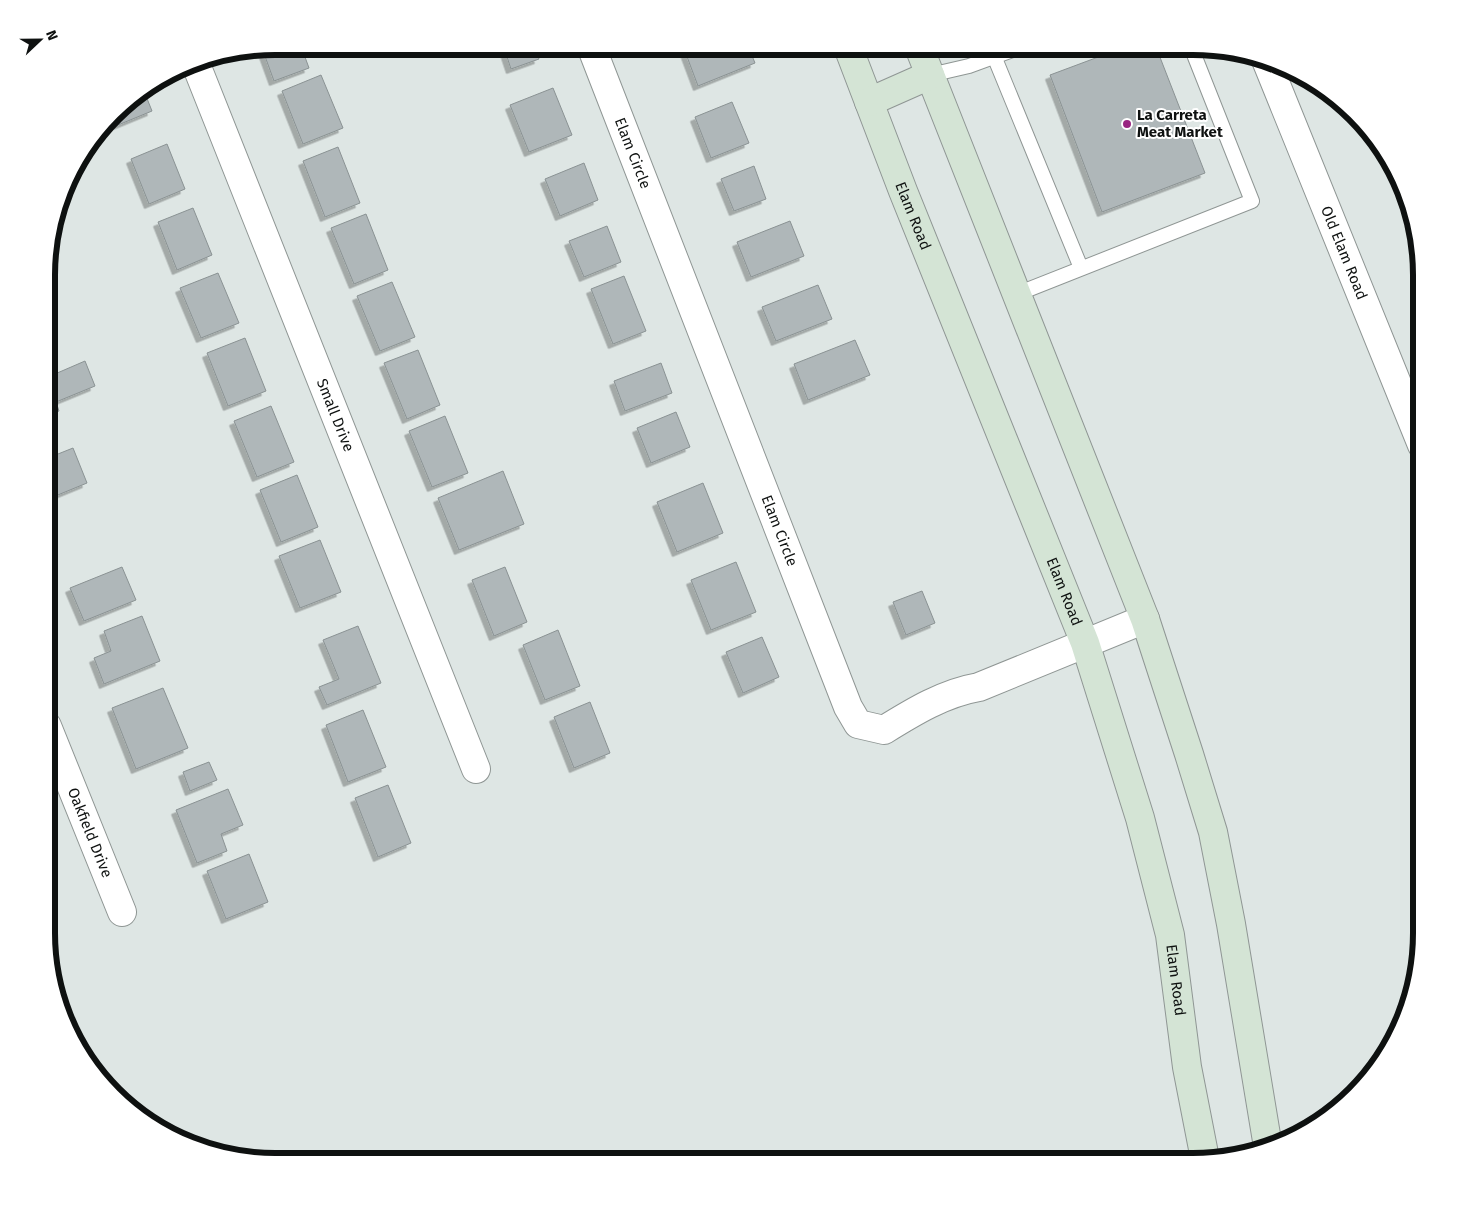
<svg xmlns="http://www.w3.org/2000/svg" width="1468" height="1208" viewBox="0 0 1468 1208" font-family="'Fira Sans',sans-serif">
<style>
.building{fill:#afb7b9;stroke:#8a9293;filter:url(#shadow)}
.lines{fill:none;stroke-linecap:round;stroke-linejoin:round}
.service-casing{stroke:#8f9694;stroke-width:16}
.minor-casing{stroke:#8f9694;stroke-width:30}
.secondary-casing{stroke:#8f9694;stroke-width:30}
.service{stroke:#fff;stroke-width:14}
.minor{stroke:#fff;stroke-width:28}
.secondary{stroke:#d4e4d5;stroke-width:28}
.poi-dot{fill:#992581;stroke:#fff;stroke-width:2}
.labels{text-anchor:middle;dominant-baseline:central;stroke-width:4;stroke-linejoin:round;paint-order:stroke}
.poi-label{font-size:15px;font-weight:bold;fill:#0e1110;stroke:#fff;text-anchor:start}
.street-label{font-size:15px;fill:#0e1110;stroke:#fff}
.rim{fill:none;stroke:#0e1110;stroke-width:6}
</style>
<defs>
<filter id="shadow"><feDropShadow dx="-4.5" dy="4.5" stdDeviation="0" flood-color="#0004"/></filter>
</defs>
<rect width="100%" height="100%" fill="#dee6e4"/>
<g class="building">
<path d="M 275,46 L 301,46 L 309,68 L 274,81 L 262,48 Z"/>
<path d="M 508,46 L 534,46 L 539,59 L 511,69 L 504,48 Z"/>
<path d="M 683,46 L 748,46 L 755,63 L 698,86 Z"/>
<path d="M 1125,47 L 1156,47 L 1205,173 L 1102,212 L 1050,75 Z"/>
<path d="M 321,75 L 343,128 L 303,144 L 282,91 Z"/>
<path d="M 553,88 L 572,135 L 529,152 L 510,105 Z"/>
<path d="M 144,91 L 152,111 L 118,125 L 114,115 L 124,103 Z"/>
<path d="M 732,102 L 749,143 L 711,158 L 695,117 Z"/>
<path d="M 167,144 L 185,189 L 149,204 L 131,159 Z"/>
<path d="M 338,147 L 360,203 L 325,217 L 303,161 Z"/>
<path d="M 584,163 L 598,200 L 560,216 L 545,179 Z"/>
<path d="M 754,166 L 766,199 L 734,211 L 721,179 Z"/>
<path d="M 193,208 L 212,255 L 177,270 L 158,222 Z"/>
<path d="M 366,214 L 388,270 L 354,284 L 331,228 Z"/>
<path d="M 790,221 L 804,256 L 751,277 L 737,242 Z"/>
<path d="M 607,226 L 621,262 L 584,277 L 569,241 Z"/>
<path d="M 218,273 L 239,323 L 201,338 L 180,288 Z"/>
<path d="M 624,276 L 646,331 L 613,344 L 591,289 Z"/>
<path d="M 392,282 L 415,337 L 380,351 L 357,296 Z"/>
<path d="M 818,285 L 832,319 L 776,341 L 762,307 Z"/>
<path d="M 245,338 L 266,391 L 228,406 L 207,353 Z"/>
<path d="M 855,340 L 870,375 L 808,400 L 794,364 Z"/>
<path d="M 418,350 L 440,405 L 407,419 L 384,363 Z"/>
<path d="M 85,361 L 95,386 L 56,402 L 59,411 L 48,415 L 48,377 Z"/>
<path d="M 661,363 L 672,393 L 625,411 L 614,381 Z"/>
<path d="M 271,406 L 294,462 L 257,477 L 234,421 Z"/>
<path d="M 676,412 L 690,447 L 651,463 L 637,428 Z"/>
<path d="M 445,416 L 468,473 L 432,487 L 409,431 Z"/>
<path d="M 73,448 L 87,483 L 48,499 L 48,458 Z"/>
<path d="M 503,471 L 524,524 L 459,550 L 438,498 Z"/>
<path d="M 297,475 L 318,527 L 281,542 L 260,490 Z"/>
<path d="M 703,483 L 723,533 L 677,552 L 657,502 Z"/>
<path d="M 320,540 L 341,592 L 300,608 L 279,556 Z"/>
<path d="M 736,562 L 756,612 L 711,630 L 691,580 Z"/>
<path d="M 122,567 L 136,600 L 84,621 L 70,588 Z"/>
<path d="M 505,567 L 527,622 L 494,636 L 472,580 Z"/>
<path d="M 922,591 L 935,623 L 906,635 L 893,602 Z"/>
<path d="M 142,616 L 160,661 L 104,684 L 94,658 L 111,651 L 104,631 Z"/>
<path d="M 358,626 L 381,683 L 327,705 L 319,687 L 339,679 L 323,640 Z"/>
<path d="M 558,630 L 580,686 L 545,700 L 523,645 Z"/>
<path d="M 762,637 L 779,677 L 743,693 L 726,652 Z"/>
<path d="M 163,688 L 188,748 L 136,769 L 112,708 Z"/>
<path d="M 590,702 L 610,753 L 574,768 L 554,717 Z"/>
<path d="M 363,710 L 386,767 L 348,782 L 326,725 Z"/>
<path d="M 209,762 L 217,780 L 190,791 L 183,772 Z"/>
<path d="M 388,785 L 411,843 L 378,857 L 355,798 Z"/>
<path d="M 228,789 L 243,825 L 221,834 L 227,851 L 197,863 L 176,810 Z"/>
<path d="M 249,854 L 268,902 L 226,919 L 207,871 Z"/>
</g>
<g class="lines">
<g class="service-casing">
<g id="service">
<path d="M 994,56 L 1081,268"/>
<path d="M 930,75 L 969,66 L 1021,47"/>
<path d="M 1017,294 L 1252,201 L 1191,47"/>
</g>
</g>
<g class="minor-casing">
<g id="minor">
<path id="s1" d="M 591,46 L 848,707 L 858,724 L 884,730 C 913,712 944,693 979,687 L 1145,619"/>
<path id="s2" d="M 1266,60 L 1422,445"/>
<path id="s3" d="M 195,62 L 476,769"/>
<path id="s4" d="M 47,726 L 122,912"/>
</g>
</g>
<g class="secondary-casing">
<g id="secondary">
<path id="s5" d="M 848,47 L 903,191 L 1085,643 L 1140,818 L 1170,935 L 1187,1067 L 1205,1159"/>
<path d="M 919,47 L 1145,619 L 1189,754 L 1213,832 L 1231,924 L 1268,1147"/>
<path d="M 869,102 L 930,75"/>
</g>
</g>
<use href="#service" class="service"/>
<use href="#minor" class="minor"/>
<use href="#secondary" class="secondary"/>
</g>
<circle class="poi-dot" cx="1127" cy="124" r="5"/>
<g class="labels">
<g class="poi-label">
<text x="1137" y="115">La Carreta<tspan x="1137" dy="17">Meat Market</tspan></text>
</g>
<g class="street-label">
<text stroke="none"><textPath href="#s1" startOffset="115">Elam Circle</textPath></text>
<text stroke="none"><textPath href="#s5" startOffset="181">Elam Road</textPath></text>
<text stroke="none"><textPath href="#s2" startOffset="208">Old Elam Road</textPath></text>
<text stroke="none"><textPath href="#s3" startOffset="380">Small Drive</textPath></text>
<text stroke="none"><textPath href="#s1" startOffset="520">Elam Circle</textPath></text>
<text stroke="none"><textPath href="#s5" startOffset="586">Elam Road</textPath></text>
<text stroke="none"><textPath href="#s4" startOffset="115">Oakfield Drive</textPath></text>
<text stroke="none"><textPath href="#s5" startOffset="991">Elam Road</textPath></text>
</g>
</g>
<path d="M0 0H1468V1208H0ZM275 55H1193A220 220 0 0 1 1413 275V933A220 220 0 0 1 1193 1153H275A220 220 0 0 1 55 933V275A220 220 0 0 1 275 55Z" fill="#fff" fill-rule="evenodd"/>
<path class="rim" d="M275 55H1193A220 220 0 0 1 1413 275V933A220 220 0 0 1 1193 1153H275A220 220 0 0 1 55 933V275A220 220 0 0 1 275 55Z"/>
<g transform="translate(40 40) rotate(68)" stroke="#ffffff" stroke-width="4" paint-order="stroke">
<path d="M0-4L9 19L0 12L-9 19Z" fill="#0e1110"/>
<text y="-8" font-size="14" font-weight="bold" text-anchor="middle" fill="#0e1110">N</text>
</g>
</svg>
